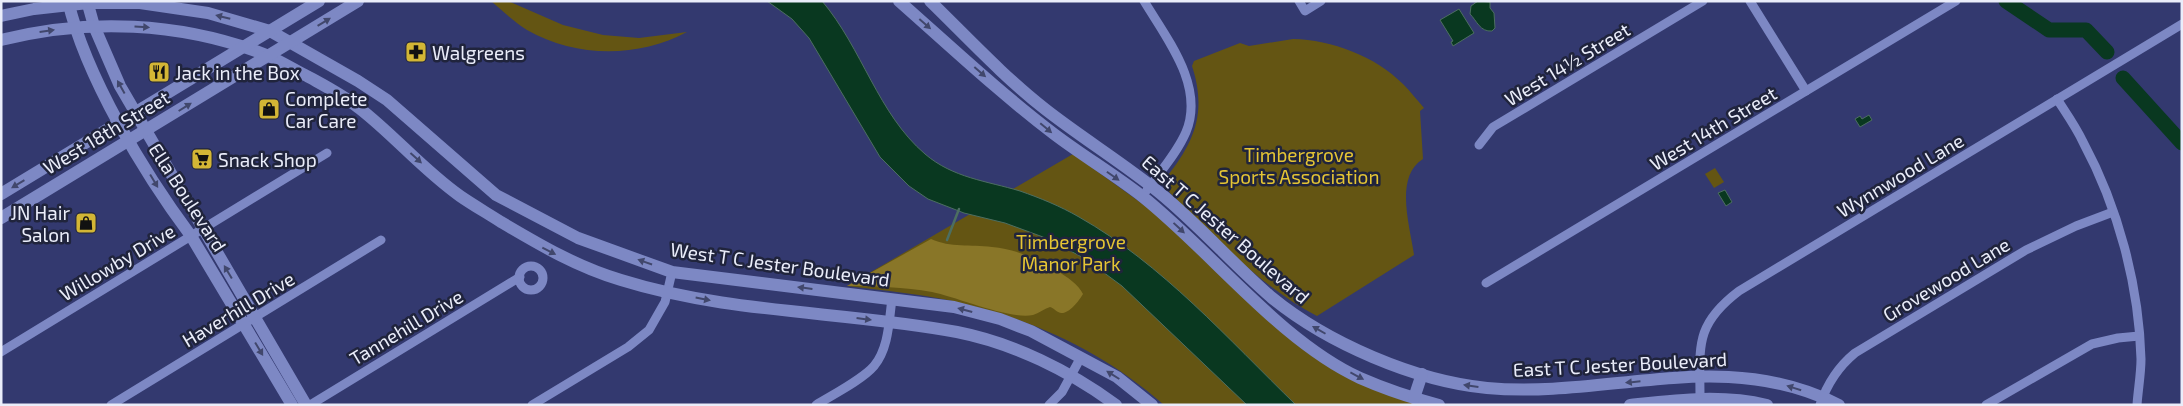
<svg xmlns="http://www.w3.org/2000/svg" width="2183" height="406" viewBox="0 0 2183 406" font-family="'Exo 2',sans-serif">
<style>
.green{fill:#645513}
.forest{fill:#897628}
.water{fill:#093820;stroke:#4c6e61}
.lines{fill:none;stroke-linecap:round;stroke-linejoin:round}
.stream{stroke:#4c6e61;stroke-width:2.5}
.river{stroke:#093820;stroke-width:15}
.street{stroke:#7d88c4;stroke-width:9}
.secondary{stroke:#7d88c4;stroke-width:12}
.oneway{fill:#41476c}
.labels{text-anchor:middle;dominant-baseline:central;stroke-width:5;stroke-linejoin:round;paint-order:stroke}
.poi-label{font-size:19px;fill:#eaedfa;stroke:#20243c;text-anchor:start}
.street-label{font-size:19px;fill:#eaedfa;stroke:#20243c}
.park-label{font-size:19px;fill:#e5c534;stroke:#20243c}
</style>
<rect width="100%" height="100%" fill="#33396f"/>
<g class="green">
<path d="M 491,1 L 508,1 L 563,25 L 603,35 L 639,38 L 687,32 C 638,58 576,58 527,30 C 514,22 503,11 491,1 Z"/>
<path d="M 1293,39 C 1332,40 1375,56 1403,84 C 1410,91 1417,100 1424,108 L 1420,111 L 1423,159 C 1394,177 1410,226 1414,255 L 1317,316 C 1260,287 1215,236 1170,193 L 1165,184 L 1166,178 C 1195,141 1207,112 1192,66 L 1194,61 L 1240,43 L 1249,46 Z"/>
<path d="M 1073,154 L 1155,213 L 1282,331 L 1422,405 L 1164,405 C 1106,354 1039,322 965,304 C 926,294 886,291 847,286 Z"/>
<path d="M 1715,168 L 1724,182 L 1714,188 L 1705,174 Z"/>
</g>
<path class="forest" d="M 931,239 C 951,248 970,244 992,247 C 1016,249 1037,259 1057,271 C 1066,276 1079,285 1083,294 C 1079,301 1069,314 1061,313 C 1056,312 1054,308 1050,307 C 1044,309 1039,313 1033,315 C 1010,320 957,297 932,292 C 904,287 875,286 847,286 Z"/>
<g class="water">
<path d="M 767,1 L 822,1 C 862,48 878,114 925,154 C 953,178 987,181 1020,191 C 1040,198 1060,206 1079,217 C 1162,264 1228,339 1296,405 L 1247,405 L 1122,286 L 1084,258 L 1043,237 L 1005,223 L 964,213 L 928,199 L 909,186 L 880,157 L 809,38 L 792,19 Z"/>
<path d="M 1478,1 L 1490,2 L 1490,8 L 1494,13 L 1495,28 L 1492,31 C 1480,32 1477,21 1470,14 L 1471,6 Z"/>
<path d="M 1459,9 L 1474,33 L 1453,46 L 1451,42 L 1453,41 L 1440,20 Z"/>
<path d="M 1869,115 L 1872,120 L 1860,127 L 1855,119 L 1860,116 L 1862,119 Z"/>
<path d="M 1725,190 L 1732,202 L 1726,206 L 1718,193 Z"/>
</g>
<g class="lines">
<path class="stream" d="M 947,240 L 959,209"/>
<g class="river">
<path d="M 2006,1 L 2049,30 L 2086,30 L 2107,52"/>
<path d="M 2123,78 L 2182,143"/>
</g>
<g class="street">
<path d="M 1144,1 C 1167,39 1205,86 1186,132 C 1177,153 1160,172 1147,190"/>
<path d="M 1299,1 L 1305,11 L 1321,1"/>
<path d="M 1750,1 L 1806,91"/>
<path d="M 2057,99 C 2066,113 2076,127 2083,142 C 2118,207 2139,285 2141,359 C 2141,374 2138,390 2137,405"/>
<path d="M 1479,145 L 1493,127 L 1703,1"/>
<circle cx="531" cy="278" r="12"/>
<path d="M 1486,283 L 1956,1"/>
<path d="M 1,352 L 327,153"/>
<path d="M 1700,398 C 1700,347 1694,325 1739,291 L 2182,24"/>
<path d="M 111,405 L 381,240"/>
<path d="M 310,405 L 520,277"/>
<path d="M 532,405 L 628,347 L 649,330 L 665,302 L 672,272"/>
<path d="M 816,405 C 832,395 862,380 874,366 C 889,348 889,320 892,299"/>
<path d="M 1049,405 L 1062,392 L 1081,357"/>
<path d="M 1820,405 C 1827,384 1838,367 1855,353 L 2026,250 L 2076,226 L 2113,212"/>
<path d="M 1986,405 L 2092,344 L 2118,338 L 2139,336"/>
</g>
<g class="secondary">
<path d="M 68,1 C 86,77 144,173 191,236 L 292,405"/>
<path d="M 87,1 L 94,26 L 120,86 L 306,405"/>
<path d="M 899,1 C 950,46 1000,93 1054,134 C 1083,156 1115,175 1143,197 C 1213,253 1280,341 1360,378 C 1385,389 1412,398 1439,405"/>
<path d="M 930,1 C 967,37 1004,77 1045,109 C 1082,138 1123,163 1160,193 C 1199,225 1233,264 1271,297 C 1327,343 1415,381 1487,388 C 1608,399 1723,346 1839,405"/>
<path d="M 1,16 L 34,9 L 88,3 L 140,3 L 208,13 L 270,31 L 358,81 L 387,100 L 496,195 L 578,238 L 672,272 L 954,307 L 1000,319 L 1031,331 L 1117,377 L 1152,405"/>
<path d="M 1,40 C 88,18 180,22 264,54 C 279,60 293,69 307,76 C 325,86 343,95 359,108 C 394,135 423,170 460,196 C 473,205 487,213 501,222 C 540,245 577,267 621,280 C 730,314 845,311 957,332 C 1013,343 1070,371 1116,405"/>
<path d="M 1,194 L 319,1"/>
<path d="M 1,218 L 358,1"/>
<path d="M 1414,398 L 1422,374"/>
<path d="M 1630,405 C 1676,400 1721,394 1767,405"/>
</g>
</g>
<defs><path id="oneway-solid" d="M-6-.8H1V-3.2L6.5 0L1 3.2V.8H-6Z" transform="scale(1.25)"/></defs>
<g class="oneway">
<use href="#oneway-solid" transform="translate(223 17) rotate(-166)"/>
<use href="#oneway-solid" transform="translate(324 22) rotate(-31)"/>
<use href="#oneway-solid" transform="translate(925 24) rotate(41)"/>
<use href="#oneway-solid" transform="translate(142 27) rotate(4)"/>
<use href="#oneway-solid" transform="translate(47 31) rotate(-8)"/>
<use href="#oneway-solid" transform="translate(980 72) rotate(41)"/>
<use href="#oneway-solid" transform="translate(121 87) rotate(-119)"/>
<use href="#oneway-solid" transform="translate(185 107) rotate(-32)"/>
<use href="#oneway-solid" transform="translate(1046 128) rotate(40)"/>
<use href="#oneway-solid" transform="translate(416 158) rotate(42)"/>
<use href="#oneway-solid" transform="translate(1113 176) rotate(35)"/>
<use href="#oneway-solid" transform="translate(154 181) rotate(59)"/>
<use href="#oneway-solid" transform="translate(18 184) rotate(149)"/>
<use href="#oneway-solid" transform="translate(1179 228) rotate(43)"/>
<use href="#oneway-solid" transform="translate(549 251) rotate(27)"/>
<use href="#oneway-solid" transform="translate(645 262) rotate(-161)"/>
<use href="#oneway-solid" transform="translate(228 272) rotate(-121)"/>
<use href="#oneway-solid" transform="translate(805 288) rotate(-173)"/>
<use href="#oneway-solid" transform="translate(703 299) rotate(11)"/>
<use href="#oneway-solid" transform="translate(965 310) rotate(-165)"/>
<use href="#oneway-solid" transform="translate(864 319) rotate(7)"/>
<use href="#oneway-solid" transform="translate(1319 330) rotate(-150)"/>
<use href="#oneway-solid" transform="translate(259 349) rotate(59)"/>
<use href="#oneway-solid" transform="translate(1113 375) rotate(-148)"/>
<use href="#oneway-solid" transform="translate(1357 376) rotate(28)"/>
<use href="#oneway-solid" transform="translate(1633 382) rotate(174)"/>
<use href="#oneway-solid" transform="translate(1471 386) rotate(-172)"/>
<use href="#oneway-solid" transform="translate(1794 388) rotate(-163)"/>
</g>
<defs>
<g id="pharmacy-square" transform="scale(1.125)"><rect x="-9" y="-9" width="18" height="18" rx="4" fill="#d3b635" stroke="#20243c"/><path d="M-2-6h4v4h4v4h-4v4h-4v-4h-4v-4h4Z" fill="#111"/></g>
<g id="restaurant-square" transform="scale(1.125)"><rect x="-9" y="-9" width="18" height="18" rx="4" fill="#d3b635" stroke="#20243c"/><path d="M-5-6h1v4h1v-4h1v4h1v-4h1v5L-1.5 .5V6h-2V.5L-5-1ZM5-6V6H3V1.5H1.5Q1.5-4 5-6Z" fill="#111"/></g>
<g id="shop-square" transform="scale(1.125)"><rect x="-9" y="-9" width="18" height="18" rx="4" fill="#d3b635" stroke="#20243c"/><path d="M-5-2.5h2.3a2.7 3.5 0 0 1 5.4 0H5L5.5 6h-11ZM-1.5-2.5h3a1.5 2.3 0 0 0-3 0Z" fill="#111"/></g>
<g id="supermarket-square" transform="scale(1.125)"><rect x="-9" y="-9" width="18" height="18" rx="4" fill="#d3b635" stroke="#20243c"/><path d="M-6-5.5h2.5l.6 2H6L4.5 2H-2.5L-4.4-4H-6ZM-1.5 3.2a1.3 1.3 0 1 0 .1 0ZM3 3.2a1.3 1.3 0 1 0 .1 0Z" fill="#111"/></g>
</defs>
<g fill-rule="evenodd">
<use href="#pharmacy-square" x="416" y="52"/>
<use href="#restaurant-square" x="159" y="72"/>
<use href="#shop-square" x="269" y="109"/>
<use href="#supermarket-square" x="202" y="159"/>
<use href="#shop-square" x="86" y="223"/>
</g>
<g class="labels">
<g class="poi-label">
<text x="432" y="52">Walgreens</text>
<text x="175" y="72">Jack in the Box</text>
<text x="285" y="98">Complete<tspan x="285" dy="22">Car Care</tspan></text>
<text x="218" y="159">Snack Shop</text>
<text x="70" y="212" text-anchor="end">JN Hair<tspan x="70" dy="22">Salon</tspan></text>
</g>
<g class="street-label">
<text transform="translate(1567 64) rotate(-31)">West 14½ Street</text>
<text transform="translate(1713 128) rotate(-31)">West 14th Street</text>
<text transform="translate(106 132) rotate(-31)">West 18th Street</text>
<text transform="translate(1900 175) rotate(-31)">Wynnwood Lane</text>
<text transform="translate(188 197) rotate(57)">Ella Boulevard</text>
<text transform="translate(1226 229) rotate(41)">East T C Jester Boulevard</text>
<text transform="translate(117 262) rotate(-31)">Willowby Drive</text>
<text transform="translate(780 264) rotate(8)">West T C Jester Boulevard</text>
<text transform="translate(1946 279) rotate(-31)">Grovewood Lane</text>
<text transform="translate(238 309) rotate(-31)">Haverhill Drive</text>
<text transform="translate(406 327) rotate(-31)">Tannehill Drive</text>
<text transform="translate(1620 364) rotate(-3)">East T C Jester Boulevard</text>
</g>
<g class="park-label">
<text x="1299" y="154">Timbergrove<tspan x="1299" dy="22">Sports Association</tspan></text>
<text x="1071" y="241">Timbergrove<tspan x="1071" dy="22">Manor Park</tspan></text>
</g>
</g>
<rect width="2183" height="406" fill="none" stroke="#eaedfa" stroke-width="5"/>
</svg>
